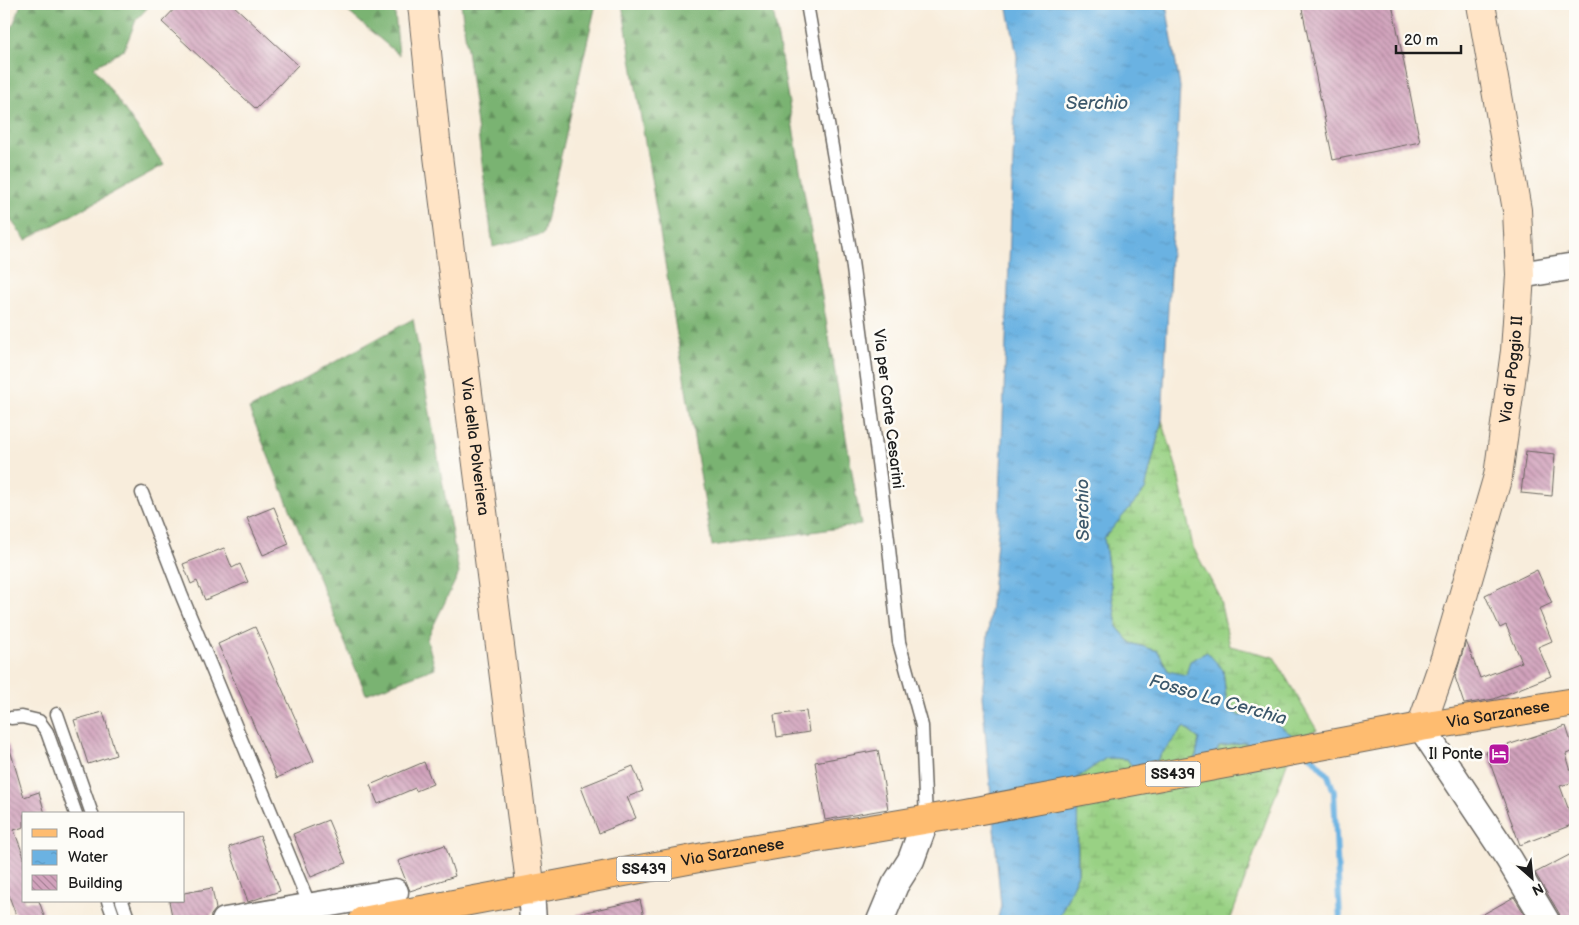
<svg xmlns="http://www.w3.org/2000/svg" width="1579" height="925" viewBox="0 0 1579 925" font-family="'Balsamiq Sans',sans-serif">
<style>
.forest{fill:url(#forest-firs);stroke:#4b6847}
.wetland{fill:url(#wetland-marsh);stroke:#5a7650}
.water{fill:url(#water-ripples);stroke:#44677f}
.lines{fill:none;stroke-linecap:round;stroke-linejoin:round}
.stream{stroke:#6bb2e2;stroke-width:6}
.building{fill:url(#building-back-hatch)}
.lane-casing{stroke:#69655f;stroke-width:15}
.street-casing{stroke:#69655f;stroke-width:29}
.secondary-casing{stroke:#69655f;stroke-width:30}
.primary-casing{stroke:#69655f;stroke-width:30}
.lane{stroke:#fff;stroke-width:12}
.street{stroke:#fff;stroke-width:26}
.secondary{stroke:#ffe4c6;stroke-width:28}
.primary{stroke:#febc70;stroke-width:28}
.labels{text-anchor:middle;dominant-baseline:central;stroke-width:5;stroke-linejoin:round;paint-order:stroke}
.shield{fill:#fdfcf7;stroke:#605f5e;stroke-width:1}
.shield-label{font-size:15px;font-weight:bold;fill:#1c1c1c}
.street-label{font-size:16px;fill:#1c1c1c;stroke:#fdfcf7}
.poi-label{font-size:16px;fill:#1c1c1c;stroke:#fdfcf7;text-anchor:end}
.water-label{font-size:18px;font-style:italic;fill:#3c586b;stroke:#fdfcf7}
</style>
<defs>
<pattern id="forest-firs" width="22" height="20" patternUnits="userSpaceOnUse" patternTransform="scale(1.25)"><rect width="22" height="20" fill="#7ab372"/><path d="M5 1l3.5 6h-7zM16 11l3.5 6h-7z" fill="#63915d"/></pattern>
<pattern id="wetland-marsh" width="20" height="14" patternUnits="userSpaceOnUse" patternTransform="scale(1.25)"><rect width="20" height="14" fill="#99d184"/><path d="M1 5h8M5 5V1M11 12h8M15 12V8" fill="none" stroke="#83b371"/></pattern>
<pattern id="water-ripples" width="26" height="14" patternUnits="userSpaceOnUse" patternTransform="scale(1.25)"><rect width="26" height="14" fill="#6bb2e2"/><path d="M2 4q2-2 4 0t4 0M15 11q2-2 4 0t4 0" fill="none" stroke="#5c98c1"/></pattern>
<pattern id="building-back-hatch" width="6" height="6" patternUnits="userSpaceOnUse" patternTransform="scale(1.25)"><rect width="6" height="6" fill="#d1a2bc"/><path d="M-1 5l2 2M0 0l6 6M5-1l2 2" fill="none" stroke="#a98398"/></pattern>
</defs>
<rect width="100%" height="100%" fill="#fdfcf7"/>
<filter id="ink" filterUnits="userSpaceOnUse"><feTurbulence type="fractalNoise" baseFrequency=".02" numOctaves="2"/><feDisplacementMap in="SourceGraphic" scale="10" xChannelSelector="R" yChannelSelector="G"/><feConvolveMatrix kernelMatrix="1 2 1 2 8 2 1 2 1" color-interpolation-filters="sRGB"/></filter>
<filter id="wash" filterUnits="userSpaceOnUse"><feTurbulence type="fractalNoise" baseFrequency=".0096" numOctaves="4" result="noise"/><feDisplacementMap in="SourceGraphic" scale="20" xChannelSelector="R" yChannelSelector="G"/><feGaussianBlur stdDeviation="1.12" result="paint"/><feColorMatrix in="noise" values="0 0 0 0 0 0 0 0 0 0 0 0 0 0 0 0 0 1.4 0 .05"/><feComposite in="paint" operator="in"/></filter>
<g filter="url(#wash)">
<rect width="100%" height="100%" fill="#f8eddc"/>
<g class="forest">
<path d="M 21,4 L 151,4 L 136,20 L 124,50 L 94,67 L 164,165 L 26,240 L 4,211 L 4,33 L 9,36 Z"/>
<path d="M 339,4 L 394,4 L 399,55 Z"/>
<path d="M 461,4 L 596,4 L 543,234 L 493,247 Z"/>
<path d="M 622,4 L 772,4 L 861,525 L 712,546 Z"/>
<path d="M 413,319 L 459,573 L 427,639 L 435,668 L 366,694 L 249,409 Z"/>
</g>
<path class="wetland" d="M 1162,420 L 1177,469 L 1193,547 L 1219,596 L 1230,646 L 1274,657 L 1317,730 L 1296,738 L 1230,921 L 1060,921 L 1059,918 L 1078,873 L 1077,778 L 1106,758 L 1127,759 L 1139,776 L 1150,768 L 1184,727 L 1199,739 L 1193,773 L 1212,761 L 1219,747 L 1247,742 L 1248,769 L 1266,742 L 1295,738 L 1250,714 L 1239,716 L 1227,706 L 1223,670 L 1186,676 L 1168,671 L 1158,651 L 1131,643 L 1117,627 L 1104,538 L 1145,490 Z"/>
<path class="water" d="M 1007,4 L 1166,4 L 1180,87 L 1162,420 L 1145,490 L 1104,538 L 1117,627 L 1131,643 L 1158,651 L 1168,671 L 1186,675 L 1190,661 L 1207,652 L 1223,670 L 1227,706 L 1239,716 L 1264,714 L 1296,738 L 1266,742 L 1270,763 L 1248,769 L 1246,742 L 1219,747 L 1212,761 L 1193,774 L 1199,739 L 1184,727 L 1150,768 L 1139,777 L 1127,759 L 1106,758 L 1077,778 L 1078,873 L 1059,918 L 1060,921 L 997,921 L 1001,906 L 982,696 L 999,521 L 1017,56 Z"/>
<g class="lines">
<path class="stream" d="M 1310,755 L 1328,775 L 1334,792 L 1340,921"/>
</g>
<g id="blocks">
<g class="building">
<path d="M 179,4 L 232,4 L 298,65 L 256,109 L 162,22 Z"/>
<path d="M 1301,4 L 1392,4 L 1420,142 L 1333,160 Z"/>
<path d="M 1526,451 L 1555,454 L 1552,496 L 1521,493 Z"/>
<path d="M 274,507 L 289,544 L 263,555 L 247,518 Z"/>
<path d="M 224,548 L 232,568 L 240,564 L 248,582 L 205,600 L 197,581 L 191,584 L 183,564 Z"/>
<path d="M 1537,570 L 1552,603 L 1539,609 L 1552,641 L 1538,647 L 1551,676 L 1494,699 L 1464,704 L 1455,677 L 1466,641 L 1480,678 L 1522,662 L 1506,625 L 1500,628 L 1485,595 Z"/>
<path d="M 255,627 L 314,761 L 277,778 L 218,644 Z"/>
<path d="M 806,711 L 809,732 L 777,737 L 774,715 Z"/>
<path d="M 103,712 L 116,755 L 88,764 L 74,720 Z"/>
<path d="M 1566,726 L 1574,751 L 1566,754 L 1574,782 L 1560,786 L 1574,824 L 1520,845 L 1486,752 Z"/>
<path d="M 8,743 L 24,797 L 39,792 L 45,814 L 24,814 L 24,827 L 14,830 L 24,857 L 24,901 L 39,901 L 46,921 L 18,921 L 4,882 L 4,744 Z"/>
<path d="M 878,750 L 888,809 L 825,820 L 815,762 Z"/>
<path d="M 424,762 L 433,784 L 416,791 L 415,788 L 378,804 L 370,785 Z"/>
<path d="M 633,766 L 643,791 L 627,797 L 636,818 L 599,833 L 581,787 Z"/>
<path d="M 328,820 L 346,863 L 311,877 L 293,834 Z"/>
<path d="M 260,836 L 280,891 L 248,902 L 229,847 Z"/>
<path d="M 445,845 L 455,876 L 410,891 L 398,861 Z"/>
<path d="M 1575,852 L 1575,921 L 1561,921 L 1559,913 L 1535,873 Z"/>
<path d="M 212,888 L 216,909 L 211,915 L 210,920 L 173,921 L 169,901 L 184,901 L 184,893 Z"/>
<path d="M 1514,897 L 1529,921 L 1471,921 Z"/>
<path d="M 640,900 L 645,921 L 578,921 L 577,914 Z"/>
</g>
</g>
</g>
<g filter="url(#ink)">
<use href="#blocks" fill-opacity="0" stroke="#69655f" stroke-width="1"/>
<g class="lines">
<g class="lane-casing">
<g id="lane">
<path d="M 807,4 L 852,261 L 888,539 L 899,642 L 922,726 L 926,819"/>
<path d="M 142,493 L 181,594 L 310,906"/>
<path d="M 57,714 L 92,814"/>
<path d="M 11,718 L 22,717 L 39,721 L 47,732 L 76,814"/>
<path d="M 108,901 L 115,921"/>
<path d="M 122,901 L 129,921"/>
</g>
</g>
<g class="street-casing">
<g id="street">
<path d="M 1520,275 L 1575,266"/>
<path d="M 1421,727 L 1509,859 L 1546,921"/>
<path d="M 531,891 L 533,921"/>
<path d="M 225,921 L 395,892"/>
<path d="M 880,921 L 895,885 L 911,860 L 926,819"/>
</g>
</g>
<g class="secondary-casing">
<g id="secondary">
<path id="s1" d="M 422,4 L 436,140 L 531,891"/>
<path id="s2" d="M 1421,727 L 1445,658 L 1498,476 L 1515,351 L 1520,275 L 1517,210 L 1481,4"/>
</g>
</g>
<g class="primary-casing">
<g id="primary">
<path id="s3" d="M 363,921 L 704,857 L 965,813 L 1421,727 L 1575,702"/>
</g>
</g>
<use href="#lane" class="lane"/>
<use href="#street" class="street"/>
<use href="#secondary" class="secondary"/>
<use href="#primary" class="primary"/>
</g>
</g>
<defs>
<g id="hotel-square" transform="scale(1.125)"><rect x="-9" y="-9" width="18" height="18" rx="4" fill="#b5179e" stroke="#fdfcf7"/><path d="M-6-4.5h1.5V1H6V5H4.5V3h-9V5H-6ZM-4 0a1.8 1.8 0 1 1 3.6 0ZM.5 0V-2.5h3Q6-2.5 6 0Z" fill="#fff"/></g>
</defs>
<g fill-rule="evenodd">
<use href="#hotel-square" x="1499" y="754"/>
</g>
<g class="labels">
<g class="shield">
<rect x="1145.5" y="761.5" width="55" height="25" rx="4"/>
<rect x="616.5" y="856.5" width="55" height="25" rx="4"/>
</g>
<g class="shield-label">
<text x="1173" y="774">SS439</text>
<text x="644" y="869">SS439</text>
</g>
<g class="street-label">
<text stroke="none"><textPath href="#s2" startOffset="370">Via di Poggio II</textPath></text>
<text transform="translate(888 409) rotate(83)">Via per Corte Cesarini</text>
<text stroke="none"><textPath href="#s1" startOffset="446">Via della Polveriera</textPath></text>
<text stroke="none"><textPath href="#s3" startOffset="1154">Via Sarzanese</textPath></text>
<text stroke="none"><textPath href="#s3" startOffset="376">Via Sarzanese</textPath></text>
</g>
<g class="poi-label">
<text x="1483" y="754">Il Ponte</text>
</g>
<g class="water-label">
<text x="1097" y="103">Serchio</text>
<text transform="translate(1083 510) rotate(-91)">Serchio</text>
<text transform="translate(1218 700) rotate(16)">Fosso La Cerchia</text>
</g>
</g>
<rect width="1579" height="925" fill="none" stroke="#fdfcf7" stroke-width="20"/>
<rect x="22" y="812" width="162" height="90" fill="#fdfcf7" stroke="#a3a29f"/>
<rect x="32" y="829" width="25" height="8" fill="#febc70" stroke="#a3a29f"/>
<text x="68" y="838" font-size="15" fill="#1c1c1c">Road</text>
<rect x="32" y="850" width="25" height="15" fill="url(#water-ripples)" stroke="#a3a29f"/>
<text x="68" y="862" font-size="15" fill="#1c1c1c">Water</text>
<rect x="32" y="875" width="25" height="15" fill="url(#building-back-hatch)" stroke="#a3a29f"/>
<text x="68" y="888" font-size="15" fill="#1c1c1c">Building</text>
<g transform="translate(1532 878) rotate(153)" stroke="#fdfcf7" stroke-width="4" paint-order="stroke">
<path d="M0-4L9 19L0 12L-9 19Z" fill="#1c1c1c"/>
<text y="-8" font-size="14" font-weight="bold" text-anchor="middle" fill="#1c1c1c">N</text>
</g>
<path d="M1396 45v8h65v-8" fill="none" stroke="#1c1c1c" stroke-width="2.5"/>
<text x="1404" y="45" font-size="15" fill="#1c1c1c" stroke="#fdfcf7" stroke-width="4" paint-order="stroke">20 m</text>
</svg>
